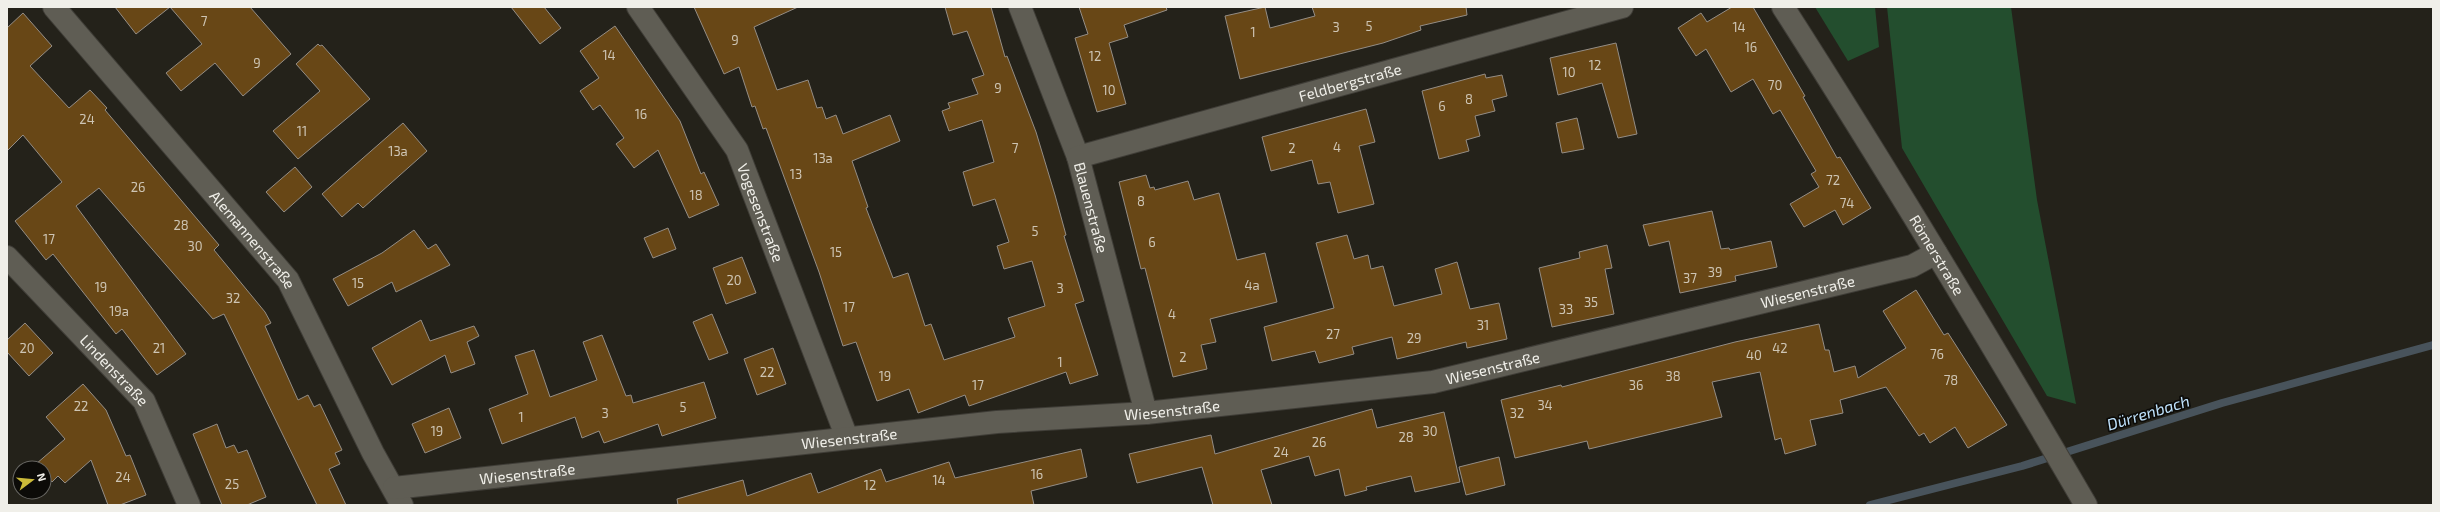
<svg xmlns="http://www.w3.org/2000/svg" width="2440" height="512" viewBox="0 0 2440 512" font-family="'Exo 2',sans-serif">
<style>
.green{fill:#234e2e}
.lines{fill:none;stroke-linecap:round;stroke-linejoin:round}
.stream{stroke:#48535b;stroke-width:8}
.building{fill:#684716;stroke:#948d85}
.minor-casing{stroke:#3f3d37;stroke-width:24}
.minor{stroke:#5f5d54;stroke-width:22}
.labels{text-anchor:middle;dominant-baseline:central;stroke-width:3.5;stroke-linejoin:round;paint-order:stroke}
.number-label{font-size:13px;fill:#cec5b4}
.street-label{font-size:15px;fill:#f0efe9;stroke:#0c0b08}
.water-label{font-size:16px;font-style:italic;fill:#c0e3fd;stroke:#0c0b08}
</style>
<rect width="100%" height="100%" fill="#24221a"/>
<g class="green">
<path d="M 1815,7 L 1875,7 L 1879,47 L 1848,61 Z"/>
<path d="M 1887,7 L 2011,7 L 2037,200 L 2076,404 L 2047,396 L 1902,148 Z"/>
</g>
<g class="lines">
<path class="stream" d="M 1870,505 L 2022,466 L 2222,403 L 2433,345"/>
</g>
<g class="building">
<path d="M 115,7 L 250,7 L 291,54 L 243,96 L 215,63 L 181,91 L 166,73 L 202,44 L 170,7 L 136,34 Z"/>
<path d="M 511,7 L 544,7 L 561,28 L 540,44 Z"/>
<path d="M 694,7 L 798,7 L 754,27 L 777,90 L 808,80 L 817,108 L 822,107 L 826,119 L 836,115 L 843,134 L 890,115 L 900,141 L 852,161 L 868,207 L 866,208 L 890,270 L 893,278 L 908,273 L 925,326 L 931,324 L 944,360 L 1015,337 L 1008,318 L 1045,306 L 1032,261 L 1004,269 L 997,246 L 1009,242 L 995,199 L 973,206 L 963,172 L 994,162 L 982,120 L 949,131 L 942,111 L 950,108 L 948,103 L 978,94 L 972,79 L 984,75 L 967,31 L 953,35 L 945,7 L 991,7 L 1005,57 L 1007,56 L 1036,132 L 1055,195 L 1066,235 L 1064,236 L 1084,301 L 1075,304 L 1098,375 L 1070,384 L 1066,372 L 969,406 L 965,395 L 918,413 L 909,389 L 877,401 L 856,342 L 843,346 L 819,272 L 787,185 L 766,128 L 763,129 L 755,106 L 752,107 L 739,67 L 724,74 Z"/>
<path d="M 1079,7 L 1166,7 L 1167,10 L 1124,25 L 1128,37 L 1109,43 L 1126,104 L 1097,112 L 1075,38 L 1088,34 Z"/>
<path d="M 1265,7 L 1270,28 L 1315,16 L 1312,7 L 1466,7 L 1467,15 L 1420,26 L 1421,30 L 1383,43 L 1240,79 L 1225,16 Z"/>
<path d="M 1732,7 L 1753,7 L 1805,96 L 1803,97 L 1837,158 L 1840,157 L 1871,208 L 1843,225 L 1835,210 L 1804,227 L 1790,204 L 1819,187 L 1811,174 L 1816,171 L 1780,110 L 1773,114 L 1753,79 L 1731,92 L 1706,49 L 1696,56 L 1678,28 L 1701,13 L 1707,22 Z"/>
<path d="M 23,13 L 52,46 L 30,66 L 69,108 L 90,90 L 107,108 L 105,110 L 219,245 L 214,250 L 265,312 L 271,323 L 265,326 L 298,400 L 308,395 L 314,407 L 320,404 L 342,450 L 335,453 L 340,464 L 329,469 L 346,505 L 317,505 L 224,314 L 213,319 L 99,188 L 76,206 L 186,354 L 157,375 L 122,329 L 116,334 L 53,254 L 46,260 L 15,221 L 62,182 L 23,135 L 7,151 L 7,28 Z"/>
<path d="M 615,26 L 680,121 L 701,174 L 704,172 L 719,205 L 689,218 L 658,150 L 634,168 L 616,144 L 624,138 L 600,105 L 593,110 L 580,91 L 599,78 L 580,51 Z"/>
<path d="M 1616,43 L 1637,134 L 1618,138 L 1602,83 L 1558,95 L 1550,58 Z"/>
<path d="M 318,44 L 320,46 L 322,45 L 370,99 L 298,159 L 273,131 L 320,91 L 296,64 Z"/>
<path d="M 1485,74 L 1486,78 L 1502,75 L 1507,96 L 1492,100 L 1495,111 L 1475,116 L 1480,136 L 1466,140 L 1469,151 L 1439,159 L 1422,91 Z"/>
<path d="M 1366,109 L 1375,142 L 1359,146 L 1374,204 L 1338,213 L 1330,182 L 1318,184 L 1312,160 L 1271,171 L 1262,137 Z"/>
<path d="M 1577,118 L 1584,149 L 1562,153 L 1556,123 Z"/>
<path d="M 403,123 L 427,151 L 363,208 L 358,203 L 342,217 L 322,194 Z"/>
<path d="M 295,167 L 312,187 L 284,212 L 266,192 Z"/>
<path d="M 1146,175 L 1150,188 L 1154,187 L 1155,190 L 1188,181 L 1194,200 L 1219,193 L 1237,260 L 1265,253 L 1277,302 L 1210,319 L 1216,342 L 1201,345 L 1207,369 L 1173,377 L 1145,268 L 1141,269 L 1119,182 Z"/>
<path d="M 1712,211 L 1721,249 L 1729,248 L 1730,250 L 1771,241 L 1777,267 L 1735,276 L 1736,281 L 1680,293 L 1669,241 L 1649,246 L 1643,225 Z"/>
<path d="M 668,228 L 676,249 L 653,258 L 644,238 Z"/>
<path d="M 414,230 L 428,249 L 436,244 L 450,265 L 396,292 L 392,282 L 348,306 L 333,279 L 382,253 Z"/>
<path d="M 1347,235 L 1354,259 L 1368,255 L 1371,269 L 1383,266 L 1394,306 L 1442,294 L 1435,269 L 1457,262 L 1470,309 L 1499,303 L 1507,339 L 1467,348 L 1466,342 L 1397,359 L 1392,337 L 1352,347 L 1354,354 L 1319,363 L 1315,351 L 1272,361 L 1264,327 L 1334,308 L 1316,243 Z"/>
<path d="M 1607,245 L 1612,268 L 1605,269 L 1614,314 L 1552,327 L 1539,268 L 1580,258 L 1579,252 Z"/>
<path d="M 742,257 L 756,293 L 726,304 L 713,268 Z"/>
<path d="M 1916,290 L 1944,335 L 1948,333 L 2007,425 L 1968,448 L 1955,427 L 1930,443 L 1924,433 L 1919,436 L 1886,387 L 1840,400 L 1843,413 L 1810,420 L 1816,445 L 1785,454 L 1781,438 L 1775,440 L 1760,372 L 1712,382 L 1722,417 L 1589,449 L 1587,441 L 1515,458 L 1501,400 L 1561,385 L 1562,387 L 1735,342 L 1819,324 L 1825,350 L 1829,350 L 1834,372 L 1855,366 L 1858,378 L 1906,348 L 1883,311 Z"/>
<path d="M 712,314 L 728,353 L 709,360 L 693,322 Z"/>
<path d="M 421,320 L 430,341 L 474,326 L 479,336 L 467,342 L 475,364 L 451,373 L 445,355 L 392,385 L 372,348 Z"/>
<path d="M 25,323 L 53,353 L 29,376 L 7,352 L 7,340 Z"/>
<path d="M 602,335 L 626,396 L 631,395 L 633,403 L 704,382 L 716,418 L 662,436 L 658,424 L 604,443 L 599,431 L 582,438 L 575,417 L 502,444 L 489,409 L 528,394 L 515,356 L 534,350 L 550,397 L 597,380 L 583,342 Z"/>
<path d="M 773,348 L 786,384 L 757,395 L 744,359 Z"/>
<path d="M 83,384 L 106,410 L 126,456 L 130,455 L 146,495 L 120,505 L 108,505 L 91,460 L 65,483 L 58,476 L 52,482 L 44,473 L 44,468 L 40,468 L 36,464 L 65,439 L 46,417 Z"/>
<path d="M 449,408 L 461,438 L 425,453 L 412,424 Z"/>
<path d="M 1372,409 L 1377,428 L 1444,412 L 1460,482 L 1415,492 L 1411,476 L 1366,487 L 1367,490 L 1345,496 L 1339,469 L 1315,476 L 1309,456 L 1261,470 L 1272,505 L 1213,505 L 1202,467 L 1137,483 L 1129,454 L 1211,435 L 1215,454 Z"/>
<path d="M 217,424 L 226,448 L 234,445 L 238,453 L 247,450 L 266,497 L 247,505 L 222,505 L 193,434 Z"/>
<path d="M 1081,449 L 1087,477 L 1031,491 L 1034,505 L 678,505 L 677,499 L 743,480 L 747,496 L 811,473 L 818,493 L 881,469 L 886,482 L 949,462 L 955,478 Z"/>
<path d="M 1499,457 L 1505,485 L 1466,495 L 1459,467 Z"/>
</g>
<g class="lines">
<g class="minor-casing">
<g id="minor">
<path id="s1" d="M 54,7 L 288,280 L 373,453 L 402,505"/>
<path id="s2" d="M 638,7 L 737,150 L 847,438"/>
<path id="s3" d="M 1020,7 L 1078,157 L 1146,413"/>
<path id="s4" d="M 1783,7 C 1888,171 1988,337 2086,505"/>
<path id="s5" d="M 1078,157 L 1622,7"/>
<path id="s6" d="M 7,257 L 144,401 L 189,505"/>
<path id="s7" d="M 394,488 L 997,422 L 1146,413 L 1433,382 L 1912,266 L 1936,253"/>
</g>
</g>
<use href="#minor" class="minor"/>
</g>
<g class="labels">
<g class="number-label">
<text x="204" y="21">7</text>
<text x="1369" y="26">5</text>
<text x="1336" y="27">3</text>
<text x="1739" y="27">14</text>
<text x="1253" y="32">1</text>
<text x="735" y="40">9</text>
<text x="1751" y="47">16</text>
<text x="609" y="55">14</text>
<text x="1095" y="56">12</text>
<text x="257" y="63">9</text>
<text x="1595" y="65">12</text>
<text x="1569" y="72">10</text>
<text x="1775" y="85">70</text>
<text x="998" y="88">9</text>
<text x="1109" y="90">10</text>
<text x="1469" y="99">8</text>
<text x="1442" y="106">6</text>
<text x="641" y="114">16</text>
<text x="87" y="119">24</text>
<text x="302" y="131">11</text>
<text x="1337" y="147">4</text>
<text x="1015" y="148">7</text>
<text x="1292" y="148">2</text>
<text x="398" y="151">13a</text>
<text x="823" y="158">13a</text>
<text x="796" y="174">13</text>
<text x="1833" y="180">72</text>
<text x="138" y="187">26</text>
<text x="696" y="195">18</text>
<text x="1141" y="201">8</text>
<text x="1847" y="203">74</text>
<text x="181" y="225">28</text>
<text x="1035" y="231">5</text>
<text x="49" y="239">17</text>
<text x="1152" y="242">6</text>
<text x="195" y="246">30</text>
<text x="836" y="252">15</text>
<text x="1715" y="272">39</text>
<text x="1690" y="278">37</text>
<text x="734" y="280">20</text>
<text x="358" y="283">15</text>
<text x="1252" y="285">4a</text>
<text x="101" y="287">19</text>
<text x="1060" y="288">3</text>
<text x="233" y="298">32</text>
<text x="1591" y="302">35</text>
<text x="849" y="307">17</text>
<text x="1566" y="309">33</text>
<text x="119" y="311">19a</text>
<text x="1172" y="314">4</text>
<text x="1483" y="325">31</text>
<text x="1333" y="334">27</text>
<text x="1414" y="338">29</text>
<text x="27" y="348">20</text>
<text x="159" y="348">21</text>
<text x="1780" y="348">42</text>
<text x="1937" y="354">76</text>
<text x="1754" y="355">40</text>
<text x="1183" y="357">2</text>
<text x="1060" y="362">1</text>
<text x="767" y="372">22</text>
<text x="885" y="376">19</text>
<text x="1673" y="376">38</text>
<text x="1951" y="380">78</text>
<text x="978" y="385">17</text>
<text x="1636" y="385">36</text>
<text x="1545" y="405">34</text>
<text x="81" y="406">22</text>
<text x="683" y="407">5</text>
<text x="605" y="413">3</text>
<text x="1517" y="413">32</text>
<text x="521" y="417">1</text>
<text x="437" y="431">19</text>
<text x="1430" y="431">30</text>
<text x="1406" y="437">28</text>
<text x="1319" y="442">26</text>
<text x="1281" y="452">24</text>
<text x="1037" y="474">16</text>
<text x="123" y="477">24</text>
<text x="939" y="480">14</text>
<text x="232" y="484">25</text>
<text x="870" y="485">12</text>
</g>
<g class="street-label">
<text stroke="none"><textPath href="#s5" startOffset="282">Feldbergstraße</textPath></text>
<text stroke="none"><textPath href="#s3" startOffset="213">Blauenstraße</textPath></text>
<text stroke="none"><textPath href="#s2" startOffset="241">Vogesenstraße</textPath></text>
<text stroke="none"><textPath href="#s1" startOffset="306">Alemannenstraße</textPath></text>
<text stroke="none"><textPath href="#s4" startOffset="292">Römerstraße</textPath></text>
<text stroke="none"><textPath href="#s7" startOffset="1430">Wiesenstraße</textPath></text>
<text stroke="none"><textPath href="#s7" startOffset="1106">Wiesenstraße</textPath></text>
<text stroke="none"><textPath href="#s6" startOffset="156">Lindenstraße</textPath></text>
<text stroke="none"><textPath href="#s7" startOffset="782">Wiesenstraße</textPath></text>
<text stroke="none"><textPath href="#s7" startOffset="458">Wiesenstraße</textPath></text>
<text stroke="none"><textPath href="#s7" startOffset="134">Wiesenstraße</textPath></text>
</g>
<g class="water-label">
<text transform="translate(2148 412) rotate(-17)">Dürrenbach</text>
</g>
</g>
<rect width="2440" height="512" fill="none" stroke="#f0efe9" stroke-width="16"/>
<g transform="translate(32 480) rotate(74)"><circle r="19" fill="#0c0b08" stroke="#676662"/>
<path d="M0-3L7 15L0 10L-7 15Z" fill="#cbba39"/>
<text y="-6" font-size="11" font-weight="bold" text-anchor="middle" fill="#f0efe9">N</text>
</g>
</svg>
